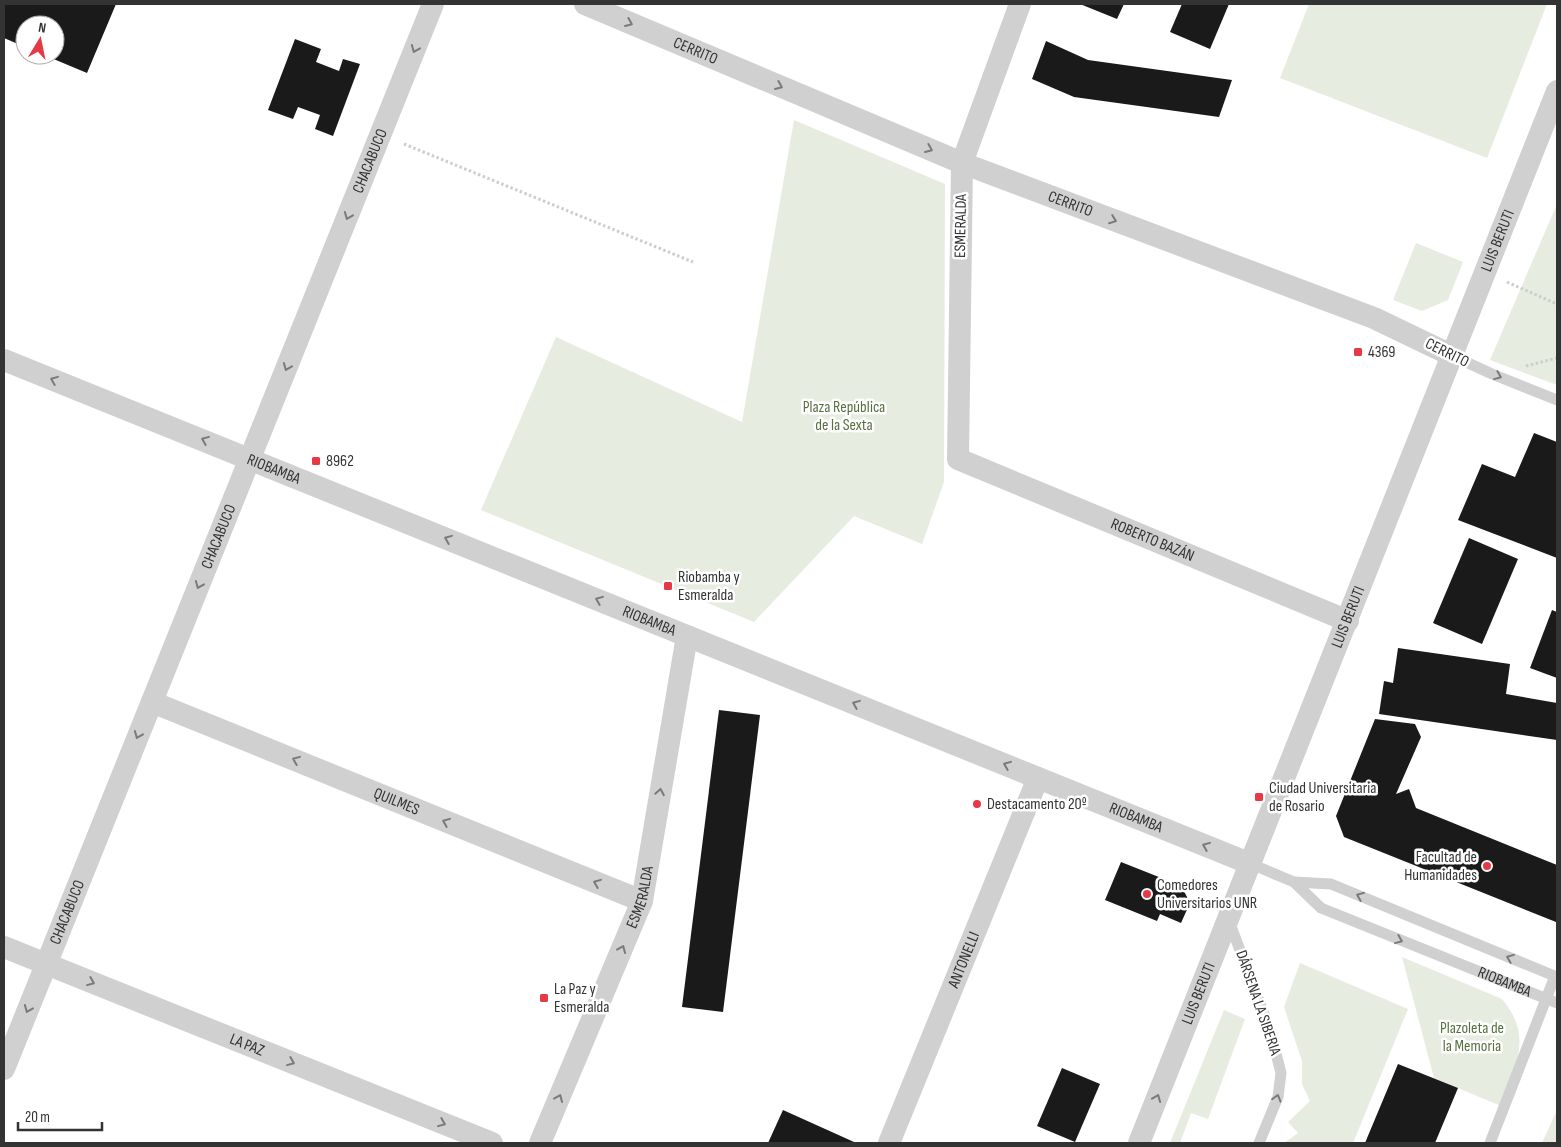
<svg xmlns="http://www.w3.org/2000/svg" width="1561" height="1147" viewBox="0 0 1561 1147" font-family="'Sofia Sans Condensed',sans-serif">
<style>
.green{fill:#e6ecdf}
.building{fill:#1a1a1a}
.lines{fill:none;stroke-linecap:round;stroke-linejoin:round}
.path{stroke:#cdcdcd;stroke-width:3;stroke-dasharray:2.5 2.5;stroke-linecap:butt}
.service{stroke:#d0d0d0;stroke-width:11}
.minor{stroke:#d0d0d0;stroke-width:22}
.oneway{stroke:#7a7a7a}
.poi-dot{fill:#e63946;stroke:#fff;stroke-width:2}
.labels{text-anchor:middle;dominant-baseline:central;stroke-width:5;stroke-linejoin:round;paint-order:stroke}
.street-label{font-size:16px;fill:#333;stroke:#fff}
.poi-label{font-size:16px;fill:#333;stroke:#fff;text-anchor:start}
.park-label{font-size:16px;fill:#56703f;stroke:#fff}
</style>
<rect width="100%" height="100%" fill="#fff"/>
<g class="green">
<path d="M 1309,4 L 1547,4 L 1487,158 L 1280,78 Z"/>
<path d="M 794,120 L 945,184 L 944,482 L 922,544 L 854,516 L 754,622 L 481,510 L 556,337 L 742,422 Z"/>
<path d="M 1557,204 L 1557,385 L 1490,360 Z"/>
<path d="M 1416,243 L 1463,262 L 1448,300 L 1422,311 L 1393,300 Z"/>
<path d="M 1402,957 L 1502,999 C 1534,1037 1515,1064 1501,1106 L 1434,1078 Z"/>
<path d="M 1300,963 L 1408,1009 L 1353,1143 L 1284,1143 L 1298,1133 L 1288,1122 L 1310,1101 L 1302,1084 L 1302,1061 L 1284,1007 Z"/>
<path d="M 1224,1010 L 1245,1019 L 1208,1119 L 1191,1113 L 1180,1143 L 1170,1143 Z"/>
<path d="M 1557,1110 L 1557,1143 L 1542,1143 Z"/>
</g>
<g class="building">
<path d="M 4,4 L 116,4 L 87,73 L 44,55 L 55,55 L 55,25 L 25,25 L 25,47 L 4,38 Z"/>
<path d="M 1080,4 L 1124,4 L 1117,19 Z"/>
<path d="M 1182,4 L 1229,4 L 1210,49 L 1170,32 Z"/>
<path d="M 295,39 L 321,49 L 316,62 L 339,71 L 343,59 L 360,64 L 333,136 L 315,129 L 320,115 L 298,107 L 293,119 L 268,110 Z"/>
<path d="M 1046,41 L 1088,60 L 1232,80 L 1219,117 L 1074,97 L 1032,79 Z"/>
<path d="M 1534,433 L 1557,442 L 1557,558 L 1458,520 L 1482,464 L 1515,477 Z"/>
<path d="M 1469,538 L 1518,559 L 1482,644 L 1433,623 Z"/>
<path d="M 1552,610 L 1557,612 L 1557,678 L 1530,668 Z"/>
<path d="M 1398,648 L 1510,664 L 1506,694 L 1557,703 L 1557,740 L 1379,714 L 1384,681 L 1393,683 Z"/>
<path d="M 719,710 L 760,715 L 723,1012 L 682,1007 Z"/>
<path d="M 1375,719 L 1415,724 L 1421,737 L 1396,794 L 1409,789 L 1416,808 L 1557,865 L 1556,922 L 1344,837 L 1336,816 Z"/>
<path d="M 1121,862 L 1174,883 L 1184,891 L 1190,903 L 1181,923 L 1160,914 L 1157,921 L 1105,900 Z"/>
<path d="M 1398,1064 L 1458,1088 L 1435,1143 L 1365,1143 Z"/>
<path d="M 1062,1068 L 1100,1084 L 1075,1142 L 1037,1126 Z"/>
<path d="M 783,1110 L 854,1142 L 853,1143 L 768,1143 Z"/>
</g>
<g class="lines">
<g class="path">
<path d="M 404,144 L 693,262"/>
<path d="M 1507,282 L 1557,304"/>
<path d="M 1526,366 L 1557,358"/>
</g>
<g class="service">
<path d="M 1453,356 L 1492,374 L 1557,400"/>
<path id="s1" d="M 1251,864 L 1294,882 L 1321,908 L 1557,1003"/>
<path d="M 1294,882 L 1331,884 L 1557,977"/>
<path d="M 1229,921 L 1270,1030 L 1281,1073 L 1278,1097 L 1259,1143"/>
<path d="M 1490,1143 L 1555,976"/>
</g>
<g class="minor">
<path id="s2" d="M 585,4 L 962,163 L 1374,318 L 1453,356"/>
<path id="s3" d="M 1020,4 L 962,163 L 958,459 L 1348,621"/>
<path id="s4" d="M 4,360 L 1251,864"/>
<path id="s5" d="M 152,702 L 642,901"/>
<path id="s6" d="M 4,947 L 492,1143"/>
<path id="s7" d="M 4,1069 L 433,4"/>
<path id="s8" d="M 540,1143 L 642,901 L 687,636"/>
<path id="s9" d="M 889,1143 L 1038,778"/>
<path id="s10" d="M 1139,1143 L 1557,91"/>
</g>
</g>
<defs><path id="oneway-chevron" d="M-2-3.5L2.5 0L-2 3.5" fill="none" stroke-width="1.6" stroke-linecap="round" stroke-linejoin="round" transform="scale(1.25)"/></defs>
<g class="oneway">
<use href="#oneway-chevron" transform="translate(629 23) rotate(23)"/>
<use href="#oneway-chevron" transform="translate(415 49) rotate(112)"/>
<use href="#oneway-chevron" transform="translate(779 86) rotate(23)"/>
<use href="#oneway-chevron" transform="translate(929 149) rotate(23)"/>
<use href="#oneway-chevron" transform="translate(348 216) rotate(112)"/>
<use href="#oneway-chevron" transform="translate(1113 220) rotate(21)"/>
<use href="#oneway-chevron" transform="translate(287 367) rotate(112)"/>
<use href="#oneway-chevron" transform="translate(1498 376) rotate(22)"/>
<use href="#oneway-chevron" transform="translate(54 380) rotate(-158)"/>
<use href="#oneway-chevron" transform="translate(205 440) rotate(-158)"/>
<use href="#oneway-chevron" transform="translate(448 539) rotate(-158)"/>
<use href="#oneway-chevron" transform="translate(199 585) rotate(112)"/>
<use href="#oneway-chevron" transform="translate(599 600) rotate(-158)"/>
<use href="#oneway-chevron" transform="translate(856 704) rotate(-158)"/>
<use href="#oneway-chevron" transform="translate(138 735) rotate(112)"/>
<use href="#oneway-chevron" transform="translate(296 760) rotate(-158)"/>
<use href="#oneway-chevron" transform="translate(1007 765) rotate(-158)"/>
<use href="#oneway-chevron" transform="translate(660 792) rotate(-80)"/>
<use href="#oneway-chevron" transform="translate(446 822) rotate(-158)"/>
<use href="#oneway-chevron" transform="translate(1206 846) rotate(-158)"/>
<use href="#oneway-chevron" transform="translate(597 883) rotate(-158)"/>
<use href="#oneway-chevron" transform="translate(1360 896) rotate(-158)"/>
<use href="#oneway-chevron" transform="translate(1399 940) rotate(22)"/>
<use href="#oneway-chevron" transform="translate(622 949) rotate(-67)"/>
<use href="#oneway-chevron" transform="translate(1510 958) rotate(-158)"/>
<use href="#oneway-chevron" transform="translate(91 982) rotate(22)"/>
<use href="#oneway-chevron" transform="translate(28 1009) rotate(112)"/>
<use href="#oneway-chevron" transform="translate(291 1062) rotate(22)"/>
<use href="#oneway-chevron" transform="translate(559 1098) rotate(-67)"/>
<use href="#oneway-chevron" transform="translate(1157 1098) rotate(-68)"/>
<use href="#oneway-chevron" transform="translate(1277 1098) rotate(-74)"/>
<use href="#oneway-chevron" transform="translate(442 1123) rotate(22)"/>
</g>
<g class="poi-dot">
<rect x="1353" y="347" width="10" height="10" rx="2.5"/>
<rect x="311" y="456" width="10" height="10" rx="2.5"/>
<rect x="663" y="581" width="10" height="10" rx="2.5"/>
<rect x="1254" y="792" width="10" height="10" rx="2.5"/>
<circle cx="977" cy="804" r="5"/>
<circle cx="1487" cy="866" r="5"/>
<circle cx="1147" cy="894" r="5"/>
<rect x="539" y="993" width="10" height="10" rx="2.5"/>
</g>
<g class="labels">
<g class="street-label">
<text stroke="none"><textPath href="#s2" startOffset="120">CERRITO</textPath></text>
<text stroke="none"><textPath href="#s7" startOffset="979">CHACABUCO</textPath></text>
<text stroke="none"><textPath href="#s2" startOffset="525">CERRITO</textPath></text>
<text transform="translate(961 226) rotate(-89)">ESMERALDA</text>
<text stroke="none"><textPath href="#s10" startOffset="971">LUIS BERUTI</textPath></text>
<text transform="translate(1447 353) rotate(26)">CERRITO</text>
<text stroke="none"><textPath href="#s4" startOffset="291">RIOBAMBA</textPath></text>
<text stroke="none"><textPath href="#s7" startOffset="574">CHACABUCO</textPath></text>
<text stroke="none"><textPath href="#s3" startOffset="676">ROBERTO BAZÁN</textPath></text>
<text stroke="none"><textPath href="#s10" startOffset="566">LUIS BERUTI</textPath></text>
<text stroke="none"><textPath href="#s4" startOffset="696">RIOBAMBA</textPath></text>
<text stroke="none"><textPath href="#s5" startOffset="264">QUILMES</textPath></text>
<text stroke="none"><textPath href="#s4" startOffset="1221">RIOBAMBA</textPath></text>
<text stroke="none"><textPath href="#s8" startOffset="266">ESMERALDA</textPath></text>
<text stroke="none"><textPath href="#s7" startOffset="169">CHACABUCO</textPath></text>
<text stroke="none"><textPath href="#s9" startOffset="198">ANTONELLI</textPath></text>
<text stroke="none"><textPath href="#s1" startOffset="282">RIOBAMBA</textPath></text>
<text stroke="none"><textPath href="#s10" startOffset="161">LUIS BERUTI</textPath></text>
<text transform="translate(1258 1003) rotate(71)">DÁRSENA LA SIBERIA</text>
<text stroke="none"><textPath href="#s6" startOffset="262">LA PAZ</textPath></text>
</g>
<g class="poi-label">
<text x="1368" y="352">4369</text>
<text x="326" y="461">8962</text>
<text x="678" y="577">Riobamba y<tspan x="678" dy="18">Esmeralda</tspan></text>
<text x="1269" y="788">Ciudad Universitaria<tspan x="1269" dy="18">de Rosario</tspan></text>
<text x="987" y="804">Destacamento 20º</text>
<text x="1477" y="857" text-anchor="end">Facultad de<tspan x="1477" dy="18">Humanidades</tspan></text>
<text x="1157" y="885">Comedores<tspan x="1157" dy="18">Universitarios UNR</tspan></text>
<text x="554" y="989">La Paz y<tspan x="554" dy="18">Esmeralda</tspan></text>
</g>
<g class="park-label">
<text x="844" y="407">Plaza República<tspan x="844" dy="18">de la Sexta</tspan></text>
<text x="1472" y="1028">Plazoleta de<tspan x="1472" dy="18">la Memoria</tspan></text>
</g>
</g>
<rect width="1561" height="1147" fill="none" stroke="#333333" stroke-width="10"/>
<g transform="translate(40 40) rotate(10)"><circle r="24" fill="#ffffff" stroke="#adadad"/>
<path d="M0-4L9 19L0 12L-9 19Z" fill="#e63946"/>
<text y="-8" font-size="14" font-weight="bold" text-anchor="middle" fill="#333333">N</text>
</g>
<path d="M18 1122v8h84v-8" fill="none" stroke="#333333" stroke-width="2.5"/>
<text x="25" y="1122" font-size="15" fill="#333333" stroke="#ffffff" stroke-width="4" paint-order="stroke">20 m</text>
</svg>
